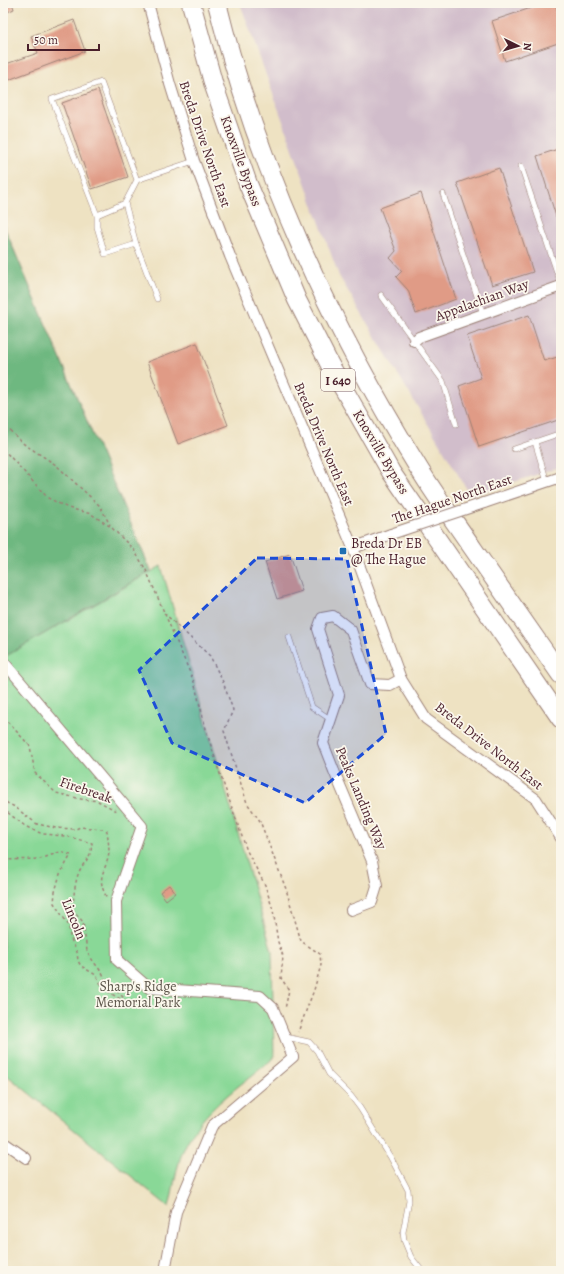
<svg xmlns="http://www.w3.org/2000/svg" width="564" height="1274" viewBox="0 0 564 1274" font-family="Alegreya,serif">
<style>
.industrial{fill:#d1bdcb}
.green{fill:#89d897;stroke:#6a7c61}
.forest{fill:#6eb880;stroke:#5c6c56}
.building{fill:#e09b86}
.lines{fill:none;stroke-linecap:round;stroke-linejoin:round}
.lane-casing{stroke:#9c8076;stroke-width:6}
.street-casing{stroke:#9c8076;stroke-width:12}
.highway-casing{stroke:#9c8076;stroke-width:20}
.path{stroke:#9c8076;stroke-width:1.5;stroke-dasharray:3 3;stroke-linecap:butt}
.lane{stroke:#fff;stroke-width:5}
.street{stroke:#fff;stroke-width:10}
.highway{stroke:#fff;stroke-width:18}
.street-bridge-casing{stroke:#9c8076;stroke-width:12;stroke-linecap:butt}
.street-bridge{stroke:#fff;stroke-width:10}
.marked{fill:#1d4ed8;fill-opacity:0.2;stroke:#1d4ed8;stroke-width:3;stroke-dasharray:8 5;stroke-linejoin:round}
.poi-dot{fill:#1f6fb2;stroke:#fbf7ec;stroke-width:1.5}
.labels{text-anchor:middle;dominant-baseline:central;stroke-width:3.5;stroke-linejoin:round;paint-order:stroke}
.shield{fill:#fbf7ec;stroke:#7f6065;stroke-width:1}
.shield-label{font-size:13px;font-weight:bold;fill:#4a1f2b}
.street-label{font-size:14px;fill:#4a1f2b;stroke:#fbf7ec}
.poi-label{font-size:14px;fill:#4a1f2b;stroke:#fbf7ec;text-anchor:start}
.park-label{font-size:14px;fill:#5d564b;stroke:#fbf7ec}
</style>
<rect width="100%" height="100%" fill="#fbf7ec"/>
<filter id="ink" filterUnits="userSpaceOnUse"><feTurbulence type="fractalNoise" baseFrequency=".025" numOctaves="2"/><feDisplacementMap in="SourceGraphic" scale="8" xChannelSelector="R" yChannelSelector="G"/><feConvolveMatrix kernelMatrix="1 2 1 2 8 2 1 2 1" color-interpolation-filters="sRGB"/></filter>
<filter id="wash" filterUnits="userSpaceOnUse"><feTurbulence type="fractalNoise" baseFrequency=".012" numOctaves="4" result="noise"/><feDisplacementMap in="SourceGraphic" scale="16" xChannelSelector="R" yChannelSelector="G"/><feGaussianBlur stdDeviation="0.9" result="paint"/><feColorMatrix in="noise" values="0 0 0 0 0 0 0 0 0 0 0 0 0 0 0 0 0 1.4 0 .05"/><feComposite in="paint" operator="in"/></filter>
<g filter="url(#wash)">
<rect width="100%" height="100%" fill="#eee2c2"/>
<path class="industrial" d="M 240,3 L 561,3 L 561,467 L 471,496 L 339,276 Z"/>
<path class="green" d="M 161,566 L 272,951 L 274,1058 C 240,1086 194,1115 180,1159 C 175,1174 173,1191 169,1207 L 3,1072 L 3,653 L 6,656 Z"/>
<path class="forest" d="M 3,224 L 151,571 L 6,656 L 3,652 Z"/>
<g id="blocks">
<g class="building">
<path d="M 7,3 L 12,3 L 14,9 L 3,14 L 3,4 Z"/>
<path d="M 546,3 L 555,3 L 561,21 L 561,42 L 505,61 L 492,21 Z"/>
<path d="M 74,20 L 85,51 L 3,82 L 3,65 L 38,53 L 31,36 Z"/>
<path d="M 98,90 L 128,177 L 92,189 L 62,103 Z"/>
<path d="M 561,148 L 561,226 L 559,226 L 537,156 Z"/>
<path d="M 499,168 L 533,272 L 492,285 L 457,183 Z"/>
<path d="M 421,193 L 456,299 L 416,314 L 408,290 L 396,277 L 402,271 L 390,258 L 396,251 L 380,208 Z"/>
<path d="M 529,315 L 544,361 L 561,356 L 561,419 L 479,447 L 459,386 L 481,378 L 467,336 Z"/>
<path d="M 197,343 L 228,425 L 178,444 L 147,362 Z"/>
<path d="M 290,554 L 302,591 L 277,599 L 265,562 Z"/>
<path d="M 169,885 L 175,893 L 166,900 L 160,892 Z"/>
</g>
</g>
</g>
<g filter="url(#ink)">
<use href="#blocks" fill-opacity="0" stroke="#9c8076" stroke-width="1"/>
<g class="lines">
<g class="lane-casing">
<g id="lane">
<path d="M 521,166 L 561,284"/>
<path d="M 137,180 L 125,203 L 97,215 L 52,99 L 101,82 L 137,180 L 194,161"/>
<path d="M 443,194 L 483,314"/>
<path d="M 125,203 L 136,244 L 157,299"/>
<path d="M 97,215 L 97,227 L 105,254 L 136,244"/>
<path d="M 381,295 L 443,381 L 456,424"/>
<path d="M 535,442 L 547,482"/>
<path d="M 514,449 L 561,433"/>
<path d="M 289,637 L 312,707 L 330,719"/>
<path d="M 286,1037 L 309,1042 L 317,1051 L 329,1074 L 351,1096 L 360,1108 L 391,1158 L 408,1190 L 409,1201 L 403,1232 L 404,1240 L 411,1257 L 422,1271"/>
</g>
</g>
<g class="street-casing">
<g id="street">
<path d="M 148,3 L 170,84 L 194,161 L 230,256 L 353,548 L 401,679 L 426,719 L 536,799 L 561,838"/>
<path d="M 414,341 L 419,337 L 561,286"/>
<path d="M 484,503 L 561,477"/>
<path d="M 353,548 L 391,534"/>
<path d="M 3,661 L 142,826 L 116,901 L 117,960 L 149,988 L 260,996 L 273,1008 L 293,1057 L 212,1126 L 176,1212 L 165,1271"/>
<path d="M 351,910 L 372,902 L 377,886 L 372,861 L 334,771 L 323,743 L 339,695 L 318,629 L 322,618 L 333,616 L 351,630 L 370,684 L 390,685 L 401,679"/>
<path d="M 3,1142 L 26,1158"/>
</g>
</g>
<g class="highway-casing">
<g id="highway">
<path d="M 191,3 L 214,86 L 248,184 L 297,300 L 330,365 L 391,472 L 561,719"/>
<path d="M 217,3 C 257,166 330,325 418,467 C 435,495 455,522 474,550 C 503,591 532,633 561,675"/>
</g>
</g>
<g class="path">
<path d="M 3,421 L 5,426 L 24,444 L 56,465 L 100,506 L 110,525"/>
<path d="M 3,449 L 48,498 L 68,508 L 91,514 L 111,527 L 134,550 L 146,570 L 194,682 L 207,733 L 218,768 L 247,851 L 265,885 L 273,910 L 278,942 L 283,956 L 281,978 L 289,990 L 285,1009"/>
<path d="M 164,613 L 210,656 L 223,682 L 233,710 L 224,731 L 247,803 L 260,821 L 286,889 L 301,941 L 320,954 L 321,965 L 314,990 L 298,1032"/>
<path d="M 3,718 L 5,719 L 30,746 L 35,773 L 56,793 L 81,799 L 98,801 L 117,811"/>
<path d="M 3,797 L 7,803 L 15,807 L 25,815 L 37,824 L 56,828 L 76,829 L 80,827 L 103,829 L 107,831 C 108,838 109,846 109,853 C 106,873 95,876 107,898"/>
<path d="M 3,809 L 25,826 L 35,831 L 43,834 L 65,836 L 92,843 C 91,860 85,859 79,872 C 75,881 73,900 73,910 L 83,922 L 87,951 L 93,961 L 103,974 L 105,980 L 125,999 L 124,1001 L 110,993 L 101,984 L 96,975 L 81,966 L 78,961 L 77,952 L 70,937 L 69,926 L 54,903 L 55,892 L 60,874 L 71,855 L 60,852 L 40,859 L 3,860"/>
</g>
<use href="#lane" class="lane"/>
<use href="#street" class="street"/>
<use href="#highway" class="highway"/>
<g class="street-bridge-casing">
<path id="street-bridge" d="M 391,534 L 484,503"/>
</g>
<use href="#street-bridge" class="street-bridge"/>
</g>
</g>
<path class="marked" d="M 257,558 L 347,559 L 386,734 L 305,803 L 172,743 L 139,670 Z"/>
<rect class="poi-dot" x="339" y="547" width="8" height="8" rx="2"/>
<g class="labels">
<rect class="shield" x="321" y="369" width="34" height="22" rx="3"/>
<g class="shield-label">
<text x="338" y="380">I 640</text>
</g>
<g class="street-label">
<text transform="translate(205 144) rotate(71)">Breda Drive North East</text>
<text transform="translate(241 161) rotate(70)">Knoxville Bypass</text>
<text transform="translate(482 300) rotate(-20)">Appalachian Way</text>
<text transform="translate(324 444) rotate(67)">Breda Drive North East</text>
<text transform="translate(381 452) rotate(59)">Knoxville Bypass</text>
<text transform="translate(452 499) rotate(-19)">The Hague North East</text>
<text transform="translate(489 746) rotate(38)">Breda Drive North East</text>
<text transform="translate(86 790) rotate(19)">Firebreak</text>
<text transform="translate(361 798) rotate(67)">Peaks Landing Way</text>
<text transform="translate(74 919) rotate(68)">Lincoln</text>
</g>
<g class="poi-label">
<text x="351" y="543">Breda Dr EB<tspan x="351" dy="16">@ The Hague</tspan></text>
</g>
<g class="park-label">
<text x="138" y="986">Sharp's Ridge<tspan x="138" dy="16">Memorial Park</tspan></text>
</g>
</g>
<rect width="564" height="1274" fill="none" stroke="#fbf7ec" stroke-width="16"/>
<g transform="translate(518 46) rotate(95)" stroke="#fbf7ec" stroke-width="3" paint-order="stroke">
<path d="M0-3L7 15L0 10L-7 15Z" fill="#4a1f2b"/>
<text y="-6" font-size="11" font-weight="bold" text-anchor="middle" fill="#4a1f2b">N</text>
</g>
<path d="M28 44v6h71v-6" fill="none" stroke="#4a1f2b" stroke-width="2"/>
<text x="34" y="44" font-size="12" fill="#4a1f2b" stroke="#fbf7ec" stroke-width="3" paint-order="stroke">50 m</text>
</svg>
